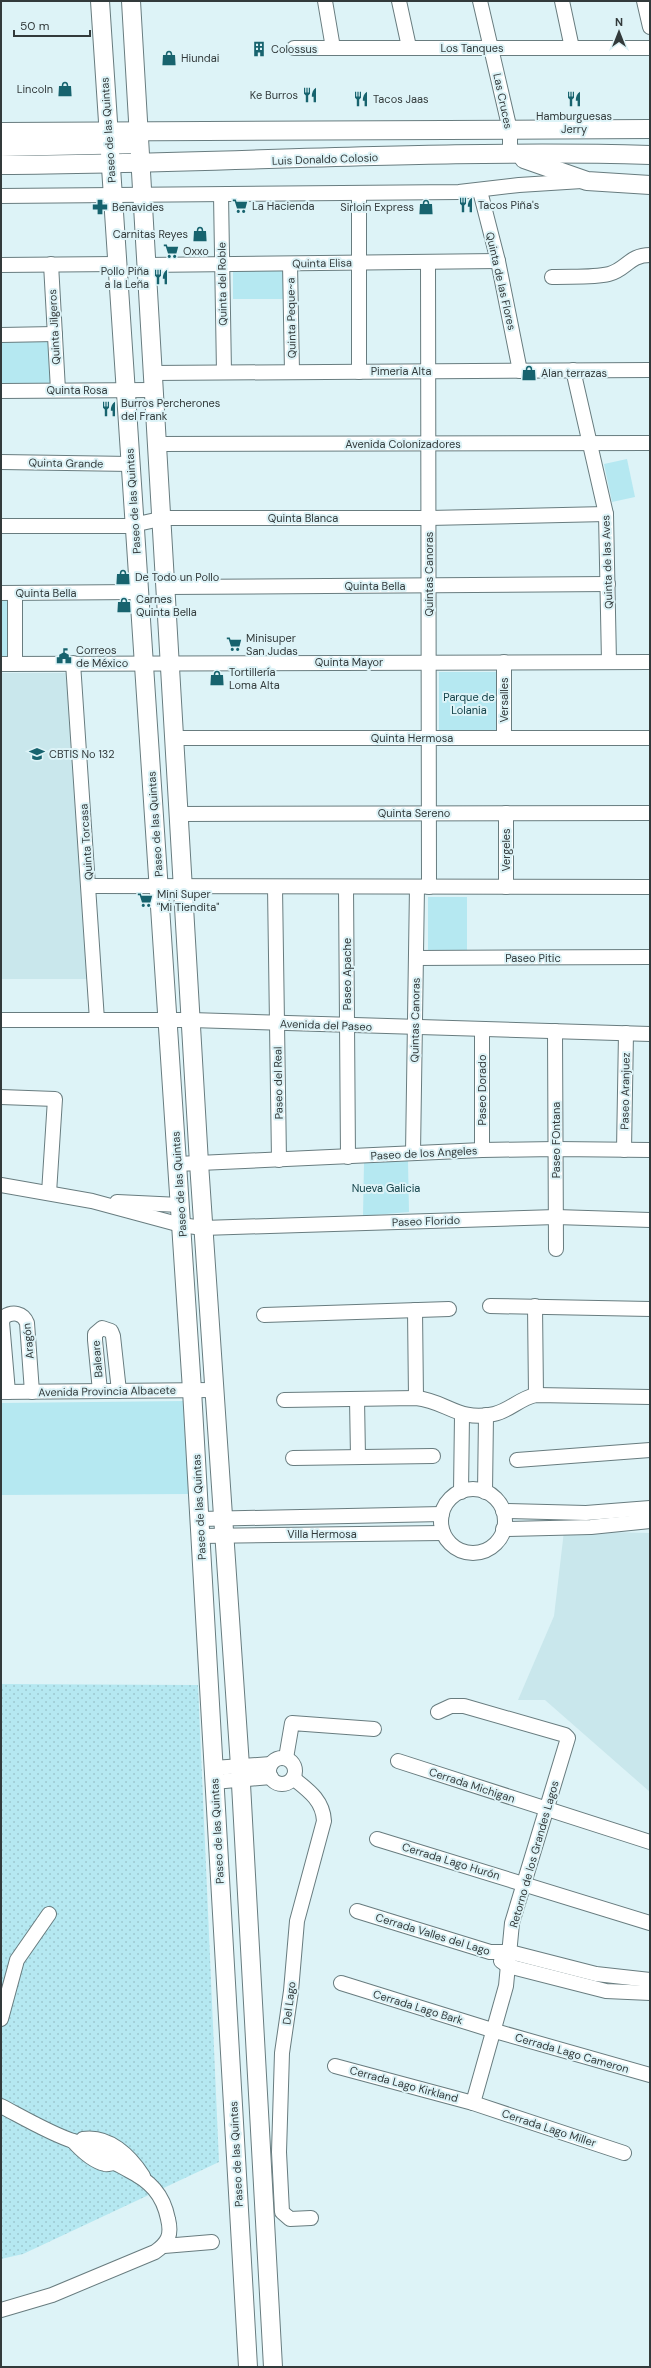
<svg xmlns="http://www.w3.org/2000/svg" width="651" height="2368" viewBox="0 0 651 2368" font-family="'DM Sans',sans-serif">
<style>
.built{fill:#c9e7ec}
.grass{fill:url(#grass-dots)}
.park{fill:#b5e8f1}
.lines{fill:none;stroke-linecap:round;stroke-linejoin:round}
.minor-casing{stroke:#687c7f;stroke-width:16}
.major-casing{stroke:#687c7f;stroke-width:20}
.minor{stroke:#fff;stroke-width:14}
.major{stroke:#fff;stroke-width:18}
.labels{text-anchor:middle;dominant-baseline:central;stroke-width:4;stroke-linejoin:round;paint-order:stroke}
.street-label{font-size:11px;fill:#323a3b;stroke:#ddf3f7}
.poi-label{font-size:11px;fill:#323a3b;stroke:#ddf3f7;text-anchor:start}
.park-label{font-size:11px;fill:#124148;stroke:#ddf3f7}
</style>
<defs>
<pattern id="grass-dots" width="8" height="8" patternUnits="userSpaceOnUse"><rect width="8" height="8" fill="#b5e8f1"/><path d="M2 2h.1M6 6h.1" fill="none" stroke="#9cc8d0" stroke-width="1.8" stroke-linecap="round"/></pattern>
</defs>
<rect width="100%" height="100%" fill="#ddf3f7"/>
<g class="built">
<path d="M 1,673 L 66,673 L 68,675 L 88,979 L 1,979 Z"/>
<path d="M 564,1531 L 650,1533 L 650,1792 L 545,1700 L 518,1700 L 554,1616 Z"/>
</g>
<path class="grass" d="M 1,1684 L 198,1685 L 219,2162 L 23,2254 L 1,2259 Z"/>
<g class="park">
<rect x="233" y="270" width="51" height="29"/>
<path d="M 51,337 L 51,383 L 1,384 L 1,338 Z"/>
<path d="M 627,459 L 635,497 L 612,502 L 604,464 Z"/>
<path d="M 1,599 L 9,599 L 10,656 L 1,656 Z"/>
<rect x="439" y="672" width="59" height="62"/>
<rect x="428" y="897" width="39" height="53"/>
<path d="M 408,1161 L 409,1212 L 363,1216 L 364,1163 Z"/>
<path d="M 185,1401 L 189,1494 L 1,1495 L 1,1403 Z"/>
</g>
<g class="lines">
<g class="minor-casing">
<g id="minor">
<path d="M 325,1 L 333,48"/>
<path d="M 399,1 L 409,47"/>
<path d="M 480,1 L 510,130 L 510,154"/>
<path d="M 562,1 L 572,48"/>
<path d="M 644,1 L 650,27"/>
<path d="M 294,48 L 650,48"/>
<path d="M 480,191 L 498,261 L 520,371"/>
<path d="M 221,195 L 224,372"/>
<path d="M 359,195 L 359,372"/>
<path d="M 1,196 L 459,192 L 519,185 L 582,181"/>
<path d="M 428,262 L 429,887"/>
<path d="M 51,264 L 58,390"/>
<path d="M 290,264 L 292,372"/>
<path d="M 1,265 L 117,264"/>
<path d="M 146,265 L 498,261"/>
<path d="M 552,277 C 570,276 592,278 609,274 C 626,270 629,255 650,255"/>
<path d="M 1,335 L 55,334"/>
<path d="M 573,370 L 606,514 L 609,662"/>
<path d="M 152,373 L 650,370"/>
<path d="M 1,391 L 153,390"/>
<path d="M 157,444 L 650,443"/>
<path d="M 1,462 L 131,464"/>
<path d="M 1,526 L 128,526 L 165,518 L 429,518 L 606,514"/>
<path d="M 165,587 L 608,584"/>
<path d="M 1,593 L 139,592"/>
<path d="M 15,593 L 15,664"/>
<path d="M 504,662 L 504,738"/>
<path d="M 73,663 L 97,1020"/>
<path d="M 1,664 L 650,662"/>
<path d="M 174,738 L 650,738"/>
<path d="M 506,813 L 506,887"/>
<path d="M 179,814 L 650,813"/>
<path d="M 89,886 L 650,887"/>
<path d="M 275,887 L 279,1160"/>
<path d="M 346,887 L 348,1157"/>
<path d="M 416,958 L 650,957"/>
<path d="M 1,1020 L 191,1020 L 650,1034"/>
<path d="M 555,1031 L 556,1249"/>
<path d="M 1,1097 L 55,1099 L 49,1193"/>
<path d="M 482,1150 L 482,1030"/>
<path d="M 624,1150 L 626,1033"/>
<path d="M 413,1153 L 417,887"/>
<path d="M 177,1164 L 482,1150 L 556,1149 L 650,1150"/>
<path d="M 1,1185 L 92,1201 L 181,1225 L 203,1228 L 556,1217 L 650,1220"/>
<path d="M 117,1202 L 180,1205"/>
<path d="M 490,1306 L 650,1309"/>
<path d="M 535,1306 L 536,1395"/>
<path d="M 415,1310 L 416,1398"/>
<path d="M 264,1315 L 449,1309"/>
<path d="M 100,1391 L 95,1340 L 95,1334 L 102,1328 L 111,1331 L 113,1336 L 119,1391"/>
<path d="M 1,1392 L 213,1390"/>
<path d="M 8,1392 L 2,1322 L 4,1317 C 13,1311 23,1313 27,1323 L 32,1392"/>
<path d="M 357,1399 L 358,1457"/>
<path d="M 284,1400 L 416,1398 C 447,1401 458,1422 494,1414 C 509,1411 520,1398 536,1395 L 650,1397"/>
<path d="M 293,1458 L 433,1456"/>
<path d="M 517,1460 L 650,1450"/>
<circle cx="473" cy="1521" r="32"/>
<path d="M 461,1492 L 462,1415"/>
<path d="M 485,1492 L 486,1415"/>
<path d="M 503,1511 L 586,1513 L 650,1508"/>
<path d="M 200,1519 L 442,1514"/>
<path d="M 503,1529 L 591,1527 L 650,1521"/>
<path d="M 201,1536 L 443,1533"/>
<path d="M 438,1712 L 451,1706 L 464,1706 L 565,1735 L 568,1738 L 512,1923 L 506,1986 L 473,2103"/>
<path d="M 286,1758 L 292,1723 L 374,1729"/>
<circle cx="282" cy="1771" r="13"/>
<path d="M 398,1761 L 650,1842"/>
<path d="M 213,1768 L 271,1764"/>
<path d="M 293,1778 C 308,1790 323,1800 324,1821 L 297,1921 L 291,1991 L 282,2053 L 279,2152 L 282,2212 L 290,2219 L 311,2218"/>
<path d="M 214,1782 L 271,1777"/>
<path d="M 377,1839 L 650,1923"/>
<path d="M 357,1911 L 490,1952 L 510,1952 L 596,1974 L 650,1980"/>
<path d="M 501,1961 L 508,1966 L 606,1991 L 650,1993"/>
<path d="M 341,1983 L 495,2031 L 650,2075"/>
<path d="M 1,2019 L 17,1960 L 49,1914"/>
<path d="M 335,2066 L 473,2103 L 624,2153"/>
<path d="M 1,2106 C 22,2117 51,2134 73,2141 C 91,2146 104,2146 114,2163"/>
<path d="M 83,2139 C 109,2135 130,2156 143,2176"/>
<path d="M 164,2246 L 212,2242"/>
<path d="M 1,2310 L 52,2295 L 155,2252 C 168,2243 172,2235 168,2219 C 163,2194 150,2181 128,2170 C 124,2168 118,2164 114,2163 C 111,2163 108,2165 105,2164 C 92,2161 81,2150 73,2141"/>
</g>
</g>
<g class="major-casing">
<g id="major">
<path d="M 100,1 L 192,1390 L 248,2367"/>
<path d="M 131,1 L 199,1163 L 240,1766 L 273,2367"/>
<path d="M 1,132 L 650,129"/>
<path d="M 1,147 L 139,144"/>
<path d="M 524,159 L 587,181 L 650,185"/>
<path d="M 1,165 C 217,164 434,149 650,155"/>
</g>
</g>
<use href="#minor" class="minor"/>
<use href="#major" class="major"/>
</g>
<defs>
<g id="building-bare" transform="scale(1.2)"><path d="M-4-6H4V6H1V3H-1V6H-4ZM-2.5-4.3h1.7v1.8h-1.7ZM.8-4.3h1.7v1.8H.8ZM-2.5-1h1.7V.8h-1.7ZM.8-1h1.7V.8H.8Z" fill="#17636e" stroke="#ddf3f7" stroke-width="2.5" paint-order="stroke"/></g>
<g id="shop-bare" transform="scale(1.2)"><path d="M-5-2.5h2.3a2.7 3.5 0 0 1 5.4 0H5L5.5 6h-11ZM-1.5-2.5h3a1.5 2.3 0 0 0-3 0Z" fill="#17636e" stroke="#ddf3f7" stroke-width="2.5" paint-order="stroke"/></g>
<g id="restaurant-bare" transform="scale(1.2)"><path d="M-5-6h1v4h1v-4h1v4h1v-4h1v5L-1.5 .5V6h-2V.5L-5-1ZM5-6V6H3V1.5H1.5Q1.5-4 5-6Z" fill="#17636e" stroke="#ddf3f7" stroke-width="2.5" paint-order="stroke"/></g>
<g id="supermarket-bare" transform="scale(1.2)"><path d="M-6-5.5h2.5l.6 2H6L4.5 2H-2.5L-4.4-4H-6ZM-1.5 3.2a1.3 1.3 0 1 0 .1 0ZM3 3.2a1.3 1.3 0 1 0 .1 0Z" fill="#17636e" stroke="#ddf3f7" stroke-width="2.5" paint-order="stroke"/></g>
<g id="pharmacy-bare" transform="scale(1.2)"><path d="M-2-6h4v4h4v4h-4v4h-4v-4h-4v-4h4Z" fill="#17636e" stroke="#ddf3f7" stroke-width="2.5" paint-order="stroke"/></g>
<g id="civic-bare" transform="scale(1.2)"><path d="M-.6-6.5H3V-4.5H.6V-3L4-1V1h2V6H-6V1h2V-1L-.6-3ZM-1.2 2.5V6h2.4V2.5Z" fill="#17636e" stroke="#ddf3f7" stroke-width="2.5" paint-order="stroke"/></g>
<g id="school-bare" transform="scale(1.2)"><path d="M0-5L7-2L0 1L-7-2ZM-4 1L0 2.5L4 1V4Q0 6-4 4Z" fill="#17636e" stroke="#ddf3f7" stroke-width="2.5" paint-order="stroke"/></g>
</defs>
<g fill-rule="evenodd">
<use href="#building-bare" x="259" y="49"/>
<use href="#shop-bare" x="169" y="58"/>
<use href="#shop-bare" x="65" y="89"/>
<use href="#restaurant-bare" x="310" y="95"/>
<use href="#restaurant-bare" x="361" y="99"/>
<use href="#restaurant-bare" x="574" y="99"/>
<use href="#restaurant-bare" x="466" y="205"/>
<use href="#supermarket-bare" x="240" y="206"/>
<use href="#pharmacy-bare" x="100" y="207"/>
<use href="#shop-bare" x="426" y="207"/>
<use href="#shop-bare" x="200" y="234"/>
<use href="#supermarket-bare" x="171" y="251"/>
<use href="#restaurant-bare" x="161" y="277"/>
<use href="#shop-bare" x="529" y="373"/>
<use href="#restaurant-bare" x="109" y="409"/>
<use href="#shop-bare" x="123" y="577"/>
<use href="#shop-bare" x="124" y="605"/>
<use href="#supermarket-bare" x="234" y="644"/>
<use href="#civic-bare" x="64" y="656"/>
<use href="#shop-bare" x="217" y="678"/>
<use href="#school-bare" x="37" y="754"/>
<use href="#supermarket-bare" x="145" y="900"/>
</g>
<g class="labels">
<g class="street-label">
<text x="472" y="48">Los Tanques</text>
<text transform="translate(503 101) rotate(78)">Las Cruces</text>
<text transform="translate(108 130) rotate(-94)">Paseo de las Quintas</text>
<text transform="translate(325 159) rotate(-2)">Luis Donaldo Colosio</text>
<text transform="translate(322 263) rotate(-1)">Quinta Elisa</text>
<text transform="translate(501 281) rotate(77)">Quinta de las Flores</text>
<text transform="translate(222 284) rotate(-91)">Quinta del Roble</text>
<text transform="translate(291 318) rotate(-91)">Quinta Peque~a</text>
<text transform="translate(54 327) rotate(-93)">Quinta Jilgeros</text>
<text x="401" y="371">Pimeria Alta</text>
<text x="77" y="390">Quinta Rosa</text>
<text x="403" y="444">Avenida Colonizadores</text>
<text transform="translate(66 463) rotate(1)">Quinta Grande</text>
<text transform="translate(133 501) rotate(-94)">Paseo de las Quintas</text>
<text x="303" y="518">Quinta Blanca</text>
<text transform="translate(607 562) rotate(-92)">Quinta de las Aves</text>
<text transform="translate(429 574) rotate(-90)">Quintas Canoras</text>
<text x="375" y="586">Quinta Bella</text>
<text x="46" y="593">Quinta Bella</text>
<text x="349" y="662">Quinta Mayor</text>
<text transform="translate(504 700) rotate(-90)">Versalles</text>
<text x="412" y="738">Quinta Hermosa</text>
<text x="414" y="813">Quinta Sereno</text>
<text transform="translate(155 824) rotate(-94)">Paseo de las Quintas</text>
<text transform="translate(86 842) rotate(-94)">Quinta Torcasa</text>
<text transform="translate(506 850) rotate(-90)">Vergeles</text>
<text x="533" y="958">Paseo Pitic</text>
<text transform="translate(347 974) rotate(-90)">Paseo Apache</text>
<text transform="translate(415 1020) rotate(-89)">Quintas Canoras</text>
<text transform="translate(326 1025) rotate(2)">Avenida del Paseo</text>
<text transform="translate(278 1083) rotate(-91)">Paseo del Real</text>
<text transform="translate(482 1090) rotate(-90)">Paseo Dorado</text>
<text transform="translate(625 1091) rotate(-89)">Paseo Aranjuez</text>
<text transform="translate(556 1140) rotate(-90)">Paseo FOntana</text>
<text transform="translate(424 1153) rotate(-3)">Paseo de los Angeles</text>
<text transform="translate(179 1184) rotate(-94)">Paseo de las Quintas</text>
<text transform="translate(426 1221) rotate(-2)">Paseo Florido</text>
<text transform="translate(28 1341) rotate(-96)">Aragón</text>
<text transform="translate(97 1359) rotate(-95)">Baleare</text>
<text transform="translate(107 1391) rotate(-1)">Avenida Provincia Albacete</text>
<text transform="translate(199 1507) rotate(-93)">Paseo de las Quintas</text>
<text x="322" y="1534">Villa Hermosa</text>
<text transform="translate(472 1785) rotate(18)">Cerrada Michigan</text>
<text transform="translate(217 1831) rotate(-93)">Paseo de las Quintas</text>
<text transform="translate(534 1854) rotate(-74)">Retorno de los Grandes Lagos</text>
<text transform="translate(451 1861) rotate(17)">Cerrada Lago Hurón</text>
<text transform="translate(433 1934) rotate(17)">Cerrada Valles del Lago</text>
<text transform="translate(289 2003) rotate(-83)">Del Lago</text>
<text transform="translate(418 2007) rotate(17)">Cerrada Lago Bark</text>
<text transform="translate(572 2053) rotate(16)">Cerrada Lago Cameron</text>
<text transform="translate(404 2084) rotate(15)">Cerrada Lago Kirkland</text>
<text transform="translate(549 2128) rotate(18)">Cerrada Lago Miller</text>
<text transform="translate(236 2154) rotate(-93)">Paseo de las Quintas</text>
</g>
<g class="poi-label">
<text x="271" y="49">Colossus</text>
<text x="181" y="58">Hiundai</text>
<text x="53" y="89" text-anchor="end">Lincoln</text>
<text x="298" y="95" text-anchor="end">Ke Burros</text>
<text x="373" y="99">Tacos Jaas</text>
<text x="574" y="116" text-anchor="middle">Hamburguesas<tspan x="574" dy="13">Jerry</tspan></text>
<text x="478" y="205">Tacos Piña's</text>
<text x="252" y="206">La Hacienda</text>
<text x="112" y="207">Benavides</text>
<text x="414" y="207" text-anchor="end">Sirloin Express</text>
<text x="188" y="234" text-anchor="end">Carnitas Reyes</text>
<text x="183" y="251">Oxxo</text>
<text x="149" y="271" text-anchor="end">Pollo Piña<tspan x="149" dy="13">a la Leña</tspan></text>
<text x="541" y="373">Alan terrazas</text>
<text x="121" y="403">Burros Percherones<tspan x="121" dy="13">del Frank</tspan></text>
<text x="135" y="577">De Todo un Pollo</text>
<text x="136" y="599">Carnes<tspan x="136" dy="13">Quinta Bella</tspan></text>
<text x="246" y="638">Minisuper<tspan x="246" dy="13">San Judas</tspan></text>
<text x="76" y="650">Correos<tspan x="76" dy="13">de México</tspan></text>
<text x="229" y="672">Tortillería<tspan x="229" dy="13">Loma Alta</tspan></text>
<text x="49" y="754">CBTIS No 132</text>
<text x="157" y="894">Mini Super<tspan x="157" dy="13">"Mi Tiendita"</tspan></text>
</g>
<g class="park-label">
<text x="469" y="697">Parque de<tspan x="469" dy="13">Lolania</tspan></text>
<text x="386" y="1188">Nueva Galicia</text>
</g>
</g>
<rect width="651" height="2368" fill="none" stroke="#323a3b" stroke-width="4"/>
<g transform="translate(619 32)" stroke="#ddf3f7" stroke-width="3" paint-order="stroke">
<path d="M0-3L7 15L0 10L-7 15Z" fill="#323a3b"/>
<text y="-6" font-size="11" font-weight="bold" text-anchor="middle" fill="#323a3b">N</text>
</g>
<path d="M14 30v6h76v-6" fill="none" stroke="#323a3b" stroke-width="2"/>
<text x="20" y="30" font-size="12" fill="#323a3b" stroke="#ddf3f7" stroke-width="3" paint-order="stroke">50 m</text>
</svg>
